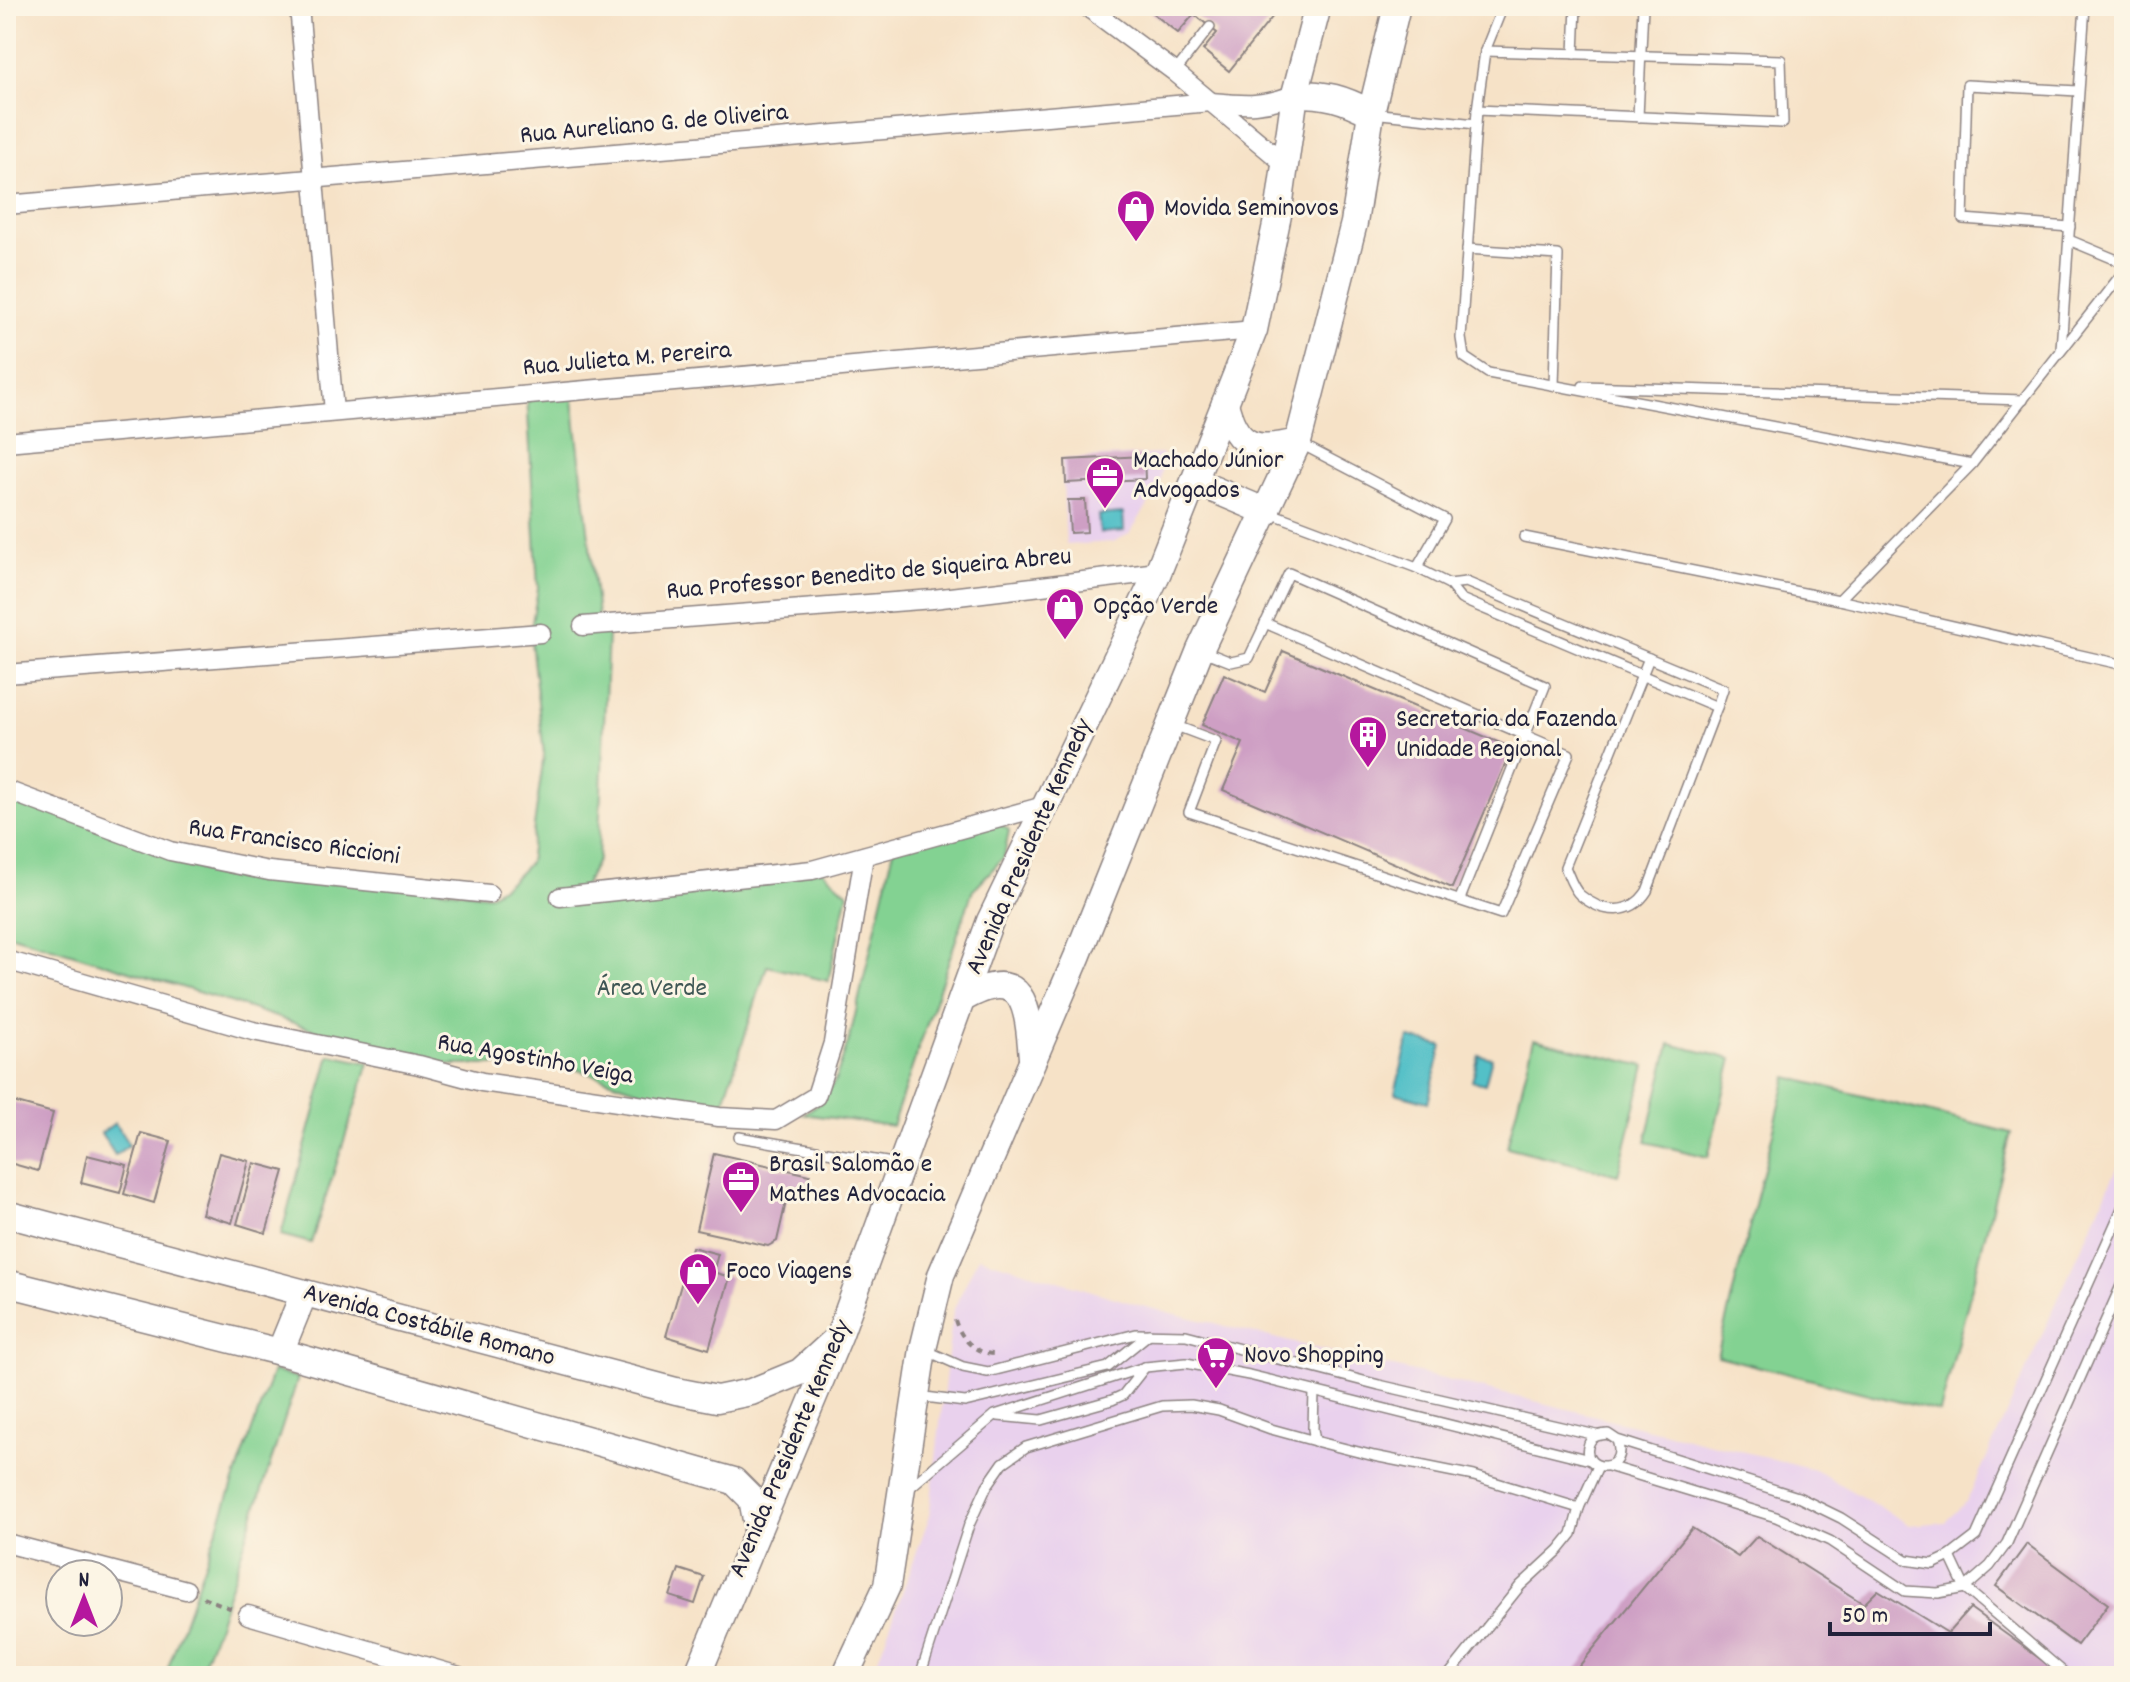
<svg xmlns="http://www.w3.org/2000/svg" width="2130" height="1682" viewBox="0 0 2130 1682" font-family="Dekko,sans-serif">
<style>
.built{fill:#e9d1ed}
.green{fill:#83d292;stroke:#527a66;stroke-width:2}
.water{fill:#52c0c7;stroke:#3a7181;stroke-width:2}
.building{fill:#ce9fc4}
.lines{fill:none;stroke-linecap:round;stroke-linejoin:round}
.service-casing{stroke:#8c8281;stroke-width:12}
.minor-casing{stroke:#8c8281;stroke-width:21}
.secondary-casing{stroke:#8c8281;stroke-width:29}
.path{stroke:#8c8281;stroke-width:4;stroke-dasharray:6 6;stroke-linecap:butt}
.service{stroke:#fff;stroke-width:9}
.minor{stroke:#fff;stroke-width:18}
.secondary{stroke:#fff;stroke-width:26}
.labels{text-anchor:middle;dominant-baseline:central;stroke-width:6;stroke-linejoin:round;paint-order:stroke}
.street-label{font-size:26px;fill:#22223b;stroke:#fcf5e5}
.poi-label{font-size:26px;fill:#22223b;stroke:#fcf5e5;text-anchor:start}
.park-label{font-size:26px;fill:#3f5755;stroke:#fcf5e5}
</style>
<rect width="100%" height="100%" fill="#fcf5e5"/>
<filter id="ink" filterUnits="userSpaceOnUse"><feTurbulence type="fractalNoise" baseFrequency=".0125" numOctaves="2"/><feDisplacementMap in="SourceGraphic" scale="16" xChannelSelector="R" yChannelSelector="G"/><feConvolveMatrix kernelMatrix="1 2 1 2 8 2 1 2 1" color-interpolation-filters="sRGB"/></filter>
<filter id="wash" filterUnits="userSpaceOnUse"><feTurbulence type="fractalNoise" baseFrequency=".006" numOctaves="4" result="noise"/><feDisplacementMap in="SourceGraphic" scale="32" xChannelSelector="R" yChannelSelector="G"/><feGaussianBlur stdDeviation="1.8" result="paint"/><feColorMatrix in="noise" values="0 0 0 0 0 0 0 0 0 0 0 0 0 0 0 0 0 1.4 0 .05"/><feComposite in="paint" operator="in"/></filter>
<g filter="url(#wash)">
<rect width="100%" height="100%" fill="#f6e2c7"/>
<g class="built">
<path d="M 1163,454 L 1160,487 L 1129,534 L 1113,542 L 1066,545 L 1062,459 Z"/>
<path d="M 2124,1153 L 2124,1676 L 872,1676 L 929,1518 L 953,1311 L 978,1257 L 1142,1306 L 1814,1469 L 1910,1525 L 1945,1522 L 1967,1501 Z"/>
</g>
<g class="green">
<path d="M 572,391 L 599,624 L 608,634 L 598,859 L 577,900 L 822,870 L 848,893 L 828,981 L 767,966 L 719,1117 L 564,1065 L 419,1065 L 249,1008 L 6,933 L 6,791 L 215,862 L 489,895 L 512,880 L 529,863 L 544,754 L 530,633 L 538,589 L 527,395 Z"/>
<path d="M 967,818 L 993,819 L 1009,830 L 1004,857 L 973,890 L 892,1126 L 803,1114 L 820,1103 L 835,1081 L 850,1037 L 894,849 Z"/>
<path d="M 1534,1039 L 1645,1066 L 1618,1175 L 1507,1147 Z"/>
<path d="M 1670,1044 L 1732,1059 L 1708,1157 L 1646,1142 Z"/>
<path d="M 330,1055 L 369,1063 L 311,1243 L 281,1235 Z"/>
<path d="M 1787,1077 L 2011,1133 L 1940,1412 L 1717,1356 Z"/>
<path d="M 273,1371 L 298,1378 L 218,1625 L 198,1676 L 165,1676 Z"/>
</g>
<g class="water">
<path d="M 1123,513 L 1124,531 L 1100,533 L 1098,515 Z"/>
<path d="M 1409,1038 L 1442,1046 L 1428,1102 L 1395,1093 Z"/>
<path d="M 1479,1055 L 1492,1058 L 1485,1084 L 1472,1081 Z"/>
<path d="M 115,1123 L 129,1145 L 115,1155 L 101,1133 Z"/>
</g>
<g id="blocks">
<g class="building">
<path d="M 1148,6 L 1281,6 L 1229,71 L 1203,50 L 1217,33 L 1194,14 L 1178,33 L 1146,8 Z"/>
<path d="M 1144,456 L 1145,479 L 1066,483 L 1065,460 Z"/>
<path d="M 1068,500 L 1085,500 L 1087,532 L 1070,533 Z"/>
<path d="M 1283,651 L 1512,748 L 1452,888 L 1223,790 L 1243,743 L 1202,725 L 1224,674 L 1265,692 Z"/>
<path d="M 6,1100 L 53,1113 L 38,1171 L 6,1162 Z"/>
<path d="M 141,1133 L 171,1141 L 154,1203 L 124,1194 Z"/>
<path d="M 219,1153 L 249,1161 L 232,1223 L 202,1214 Z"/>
<path d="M 714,1153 L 810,1175 L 805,1198 L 788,1193 L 777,1241 L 768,1246 L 696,1230 Z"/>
<path d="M 87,1155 L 127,1165 L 120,1193 L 81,1183 Z"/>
<path d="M 254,1163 L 284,1171 L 266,1233 L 237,1224 Z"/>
<path d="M 692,1247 L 718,1254 L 713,1272 L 730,1277 L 709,1349 L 666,1336 Z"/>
<path d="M 1692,1528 L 1738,1557 L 1757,1536 L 1864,1604 L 1878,1590 L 1948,1633 L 1970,1608 L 2057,1671 L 2053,1676 L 1571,1676 Z"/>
<path d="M 2027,1544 L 2108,1604 L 2077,1645 L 1996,1586 Z"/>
<path d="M 679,1569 L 704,1577 L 695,1604 L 670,1596 Z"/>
<path d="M 1526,1668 L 1538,1676 L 1520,1676 Z"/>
</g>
</g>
</g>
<g filter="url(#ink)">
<use href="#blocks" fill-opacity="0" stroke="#8c8281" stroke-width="2"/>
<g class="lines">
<g class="service-casing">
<g id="service">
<path d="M 1503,6 L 1485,51 L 1477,110 L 1461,338 L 1464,357 L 1488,373 L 1972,464"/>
<path d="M 1574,54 L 1576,6"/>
<path d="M 1175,72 L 1210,27"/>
<path d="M 1477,110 L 1783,123 L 1781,60 L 1485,51"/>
<path d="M 1372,113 L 1476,124"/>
<path d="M 1638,117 L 1643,6"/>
<path d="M 2070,227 L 1963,219 L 1967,85 L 2078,91"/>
<path d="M 2069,240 L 2124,263"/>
<path d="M 1467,249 L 1558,255 L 1554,385 L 1557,386"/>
<path d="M 2061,349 L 2085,6"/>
<path d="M 1583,386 L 2023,400"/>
<path d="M 1268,512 L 1417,568 L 1445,519 L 1301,444"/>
<path d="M 1524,537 L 1839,600 L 1972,464 L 2124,271"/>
<path d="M 1417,568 L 1449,584 L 1461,599 L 1717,707 L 1723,689 L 1466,582 L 1449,584"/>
<path d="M 1839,600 L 2124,665"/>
<path d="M 1203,651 L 1231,662 L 1249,658 L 1289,573 L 1545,686 L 1460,899"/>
<path d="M 1649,658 L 1565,867 C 1569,876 1573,889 1580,895 C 1603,914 1631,916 1647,891 L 1717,707"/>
<path d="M 1171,724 L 1216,741 L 1189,812 L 1501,914 L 1569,754 L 1265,623"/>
<path d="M 739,1137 L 898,1164"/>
<path d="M 925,1350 L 963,1367 L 988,1372 L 1136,1334 L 1186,1335 L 1379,1385 L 1596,1435"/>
<path d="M 2120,1379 L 2120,1444 L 2124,1484"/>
<path d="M 1314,1392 L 1313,1429 L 1315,1441"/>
<path d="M 917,1396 L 965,1402 L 1108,1367 L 1149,1334"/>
<path d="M 998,1416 L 1041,1420 L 1112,1400 L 1123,1395 L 1145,1367"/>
<path d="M 1617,1440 C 1629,1475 1582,1472 1588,1447 C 1590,1436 1598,1435 1608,1434 L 1617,1440 L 1798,1497 L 1841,1518 L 1906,1560 L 1933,1564 L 1950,1556 L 1976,1536 L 2124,1204"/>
<path d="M 1608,1466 L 1776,1517 L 1830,1541 L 1905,1591 L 1938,1593 L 1965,1588 L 1990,1566 L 2007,1543 L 2124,1279"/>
<path d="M 908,1489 L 995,1415 L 1145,1367 L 1186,1363 L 1249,1375 L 1590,1460"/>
<path d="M 1950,1556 L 1965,1588 L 2068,1676"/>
<path d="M 920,1676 L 969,1525 L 987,1486 L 1003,1463 L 1026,1447 L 1162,1406 L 1191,1405 L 1219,1410 L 1271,1429 L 1315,1441 L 1374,1456 L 1474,1476 L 1579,1508"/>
<path d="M 1448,1676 L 1520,1586 L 1559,1550 L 1572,1534 L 1579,1508 L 1598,1466"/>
</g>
</g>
<g class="minor-casing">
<g id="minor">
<path d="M 299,6 L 334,412"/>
<path d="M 1086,6 L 1175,72 L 1285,164"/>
<path d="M 6,205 L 1211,102 C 1245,105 1263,107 1295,94"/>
<path d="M 6,442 L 1254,330"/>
<path d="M 583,626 L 933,599 L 1158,572"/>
<path d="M 6,674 L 541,633"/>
<path d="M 6,790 L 170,851 L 269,871 L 489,894"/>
<path d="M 560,897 L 812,870 L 1044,806"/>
<path d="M 6,960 L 253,1031 L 419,1065 L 482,1082 L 719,1117 L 776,1120 L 816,1096 L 833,1043 L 864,856"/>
<path d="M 6,1543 L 186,1590"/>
<path d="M 248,1615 L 459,1676"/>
</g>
</g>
<g class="secondary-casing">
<g id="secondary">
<path d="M 1295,94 C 1327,94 1342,98 1371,113"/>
<path d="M 1225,403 C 1236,449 1256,452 1298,442"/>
<path d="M 1196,482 L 1267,512"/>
<path d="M 962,999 C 1025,963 1028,1007 1032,1058"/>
<path d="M 6,1214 L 676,1391 L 717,1399 L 751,1392 L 800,1372 L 834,1341"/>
<path d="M 6,1283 L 280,1352 L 734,1481 L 752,1499 L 758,1530"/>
<path d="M 280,1352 L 304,1293"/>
<path d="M 697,1676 L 839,1336 L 990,921 L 1158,572 L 1254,330 L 1278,215 L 1295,94 L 1318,6"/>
<path d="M 845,1676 L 887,1586 L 923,1349 L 941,1275 L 1077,957 L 1200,650 L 1298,442 L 1354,223 L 1371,113 L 1397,6"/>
</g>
</g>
<g class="path">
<path d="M 955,1320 C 960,1337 974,1353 993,1354"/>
<path d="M 203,1597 L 232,1609"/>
</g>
<use href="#service" class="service"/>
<use href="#minor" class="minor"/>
<use href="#secondary" class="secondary"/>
</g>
</g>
<defs>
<g id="shop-pin" transform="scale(2)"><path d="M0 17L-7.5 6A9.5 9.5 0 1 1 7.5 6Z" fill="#b5179e" stroke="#fcf5e5"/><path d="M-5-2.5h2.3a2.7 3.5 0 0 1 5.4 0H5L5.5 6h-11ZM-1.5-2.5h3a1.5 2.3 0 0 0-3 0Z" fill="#fff"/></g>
<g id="office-pin" transform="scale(2)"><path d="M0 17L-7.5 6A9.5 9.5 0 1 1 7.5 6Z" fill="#b5179e" stroke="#fcf5e5"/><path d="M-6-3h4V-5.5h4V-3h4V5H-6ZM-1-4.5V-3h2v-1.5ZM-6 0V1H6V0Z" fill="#fff"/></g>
<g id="building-pin" transform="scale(2)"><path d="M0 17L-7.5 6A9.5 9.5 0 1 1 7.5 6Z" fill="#b5179e" stroke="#fcf5e5"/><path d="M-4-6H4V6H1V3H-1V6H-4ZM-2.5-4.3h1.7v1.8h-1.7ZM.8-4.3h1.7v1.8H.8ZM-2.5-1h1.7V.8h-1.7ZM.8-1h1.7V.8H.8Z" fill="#fff"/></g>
<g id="supermarket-pin" transform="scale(2)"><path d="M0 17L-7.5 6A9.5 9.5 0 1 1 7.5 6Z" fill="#b5179e" stroke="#fcf5e5"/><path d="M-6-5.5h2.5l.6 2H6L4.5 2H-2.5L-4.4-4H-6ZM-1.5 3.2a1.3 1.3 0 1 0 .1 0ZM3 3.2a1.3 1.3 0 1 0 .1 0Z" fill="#fff"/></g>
</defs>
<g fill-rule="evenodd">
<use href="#shop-pin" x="1136" y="209"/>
<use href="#office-pin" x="1105" y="476"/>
<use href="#shop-pin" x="1065" y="607"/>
<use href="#building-pin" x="1368" y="735"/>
<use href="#office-pin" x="741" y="1180"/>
<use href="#shop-pin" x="698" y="1272"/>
<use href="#supermarket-pin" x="1216" y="1356"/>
</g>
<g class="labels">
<g class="street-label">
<text transform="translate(654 125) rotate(-5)">Rua Aureliano G. de Oliveira</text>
<text transform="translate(627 360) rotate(-5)">Rua Julieta M. Pereira</text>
<text transform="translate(869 575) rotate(-5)">Rua Professor Benedito de Siqueira Abreu</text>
<text transform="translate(294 843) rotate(8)">Rua Francisco Riccioni</text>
<text transform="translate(1030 847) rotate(-66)">Avenida Presidente Kennedy</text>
<text transform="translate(535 1060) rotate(10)">Rua Agostinho Veiga</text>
<text transform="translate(429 1326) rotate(15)">Avenida Costábile Romano</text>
<text transform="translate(791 1449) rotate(-67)">Avenida Presidente Kennedy</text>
</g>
<g class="poi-label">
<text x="1164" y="209">Movida Seminovos</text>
<text x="1133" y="461">Machado Júnior<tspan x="1133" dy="30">Advogados</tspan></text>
<text x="1093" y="607">Opção Verde</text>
<text x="1396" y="720">Secretaria da Fazenda<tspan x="1396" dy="30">Unidade Regional</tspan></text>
<text x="769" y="1165">Brasil Salomão e<tspan x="769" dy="30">Mathes Advocacia</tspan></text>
<text x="726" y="1272">Foco Viagens</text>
<text x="1244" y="1356">Novo Shopping</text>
</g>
<g class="park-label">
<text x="652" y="989">Área Verde</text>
</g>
</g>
<rect width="2130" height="1682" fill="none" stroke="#fcf5e5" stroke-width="32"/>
<g transform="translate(84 1598)"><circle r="38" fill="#fcf5e5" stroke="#a5a1a1" stroke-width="2"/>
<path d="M0-6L14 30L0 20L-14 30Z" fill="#b5179e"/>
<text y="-12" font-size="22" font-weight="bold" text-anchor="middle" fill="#22223b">N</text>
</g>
<path d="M1830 1622v12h160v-12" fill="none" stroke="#22223b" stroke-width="4"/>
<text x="1842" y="1622" font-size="24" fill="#22223b" stroke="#fcf5e5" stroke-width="6" paint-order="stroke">50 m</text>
</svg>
